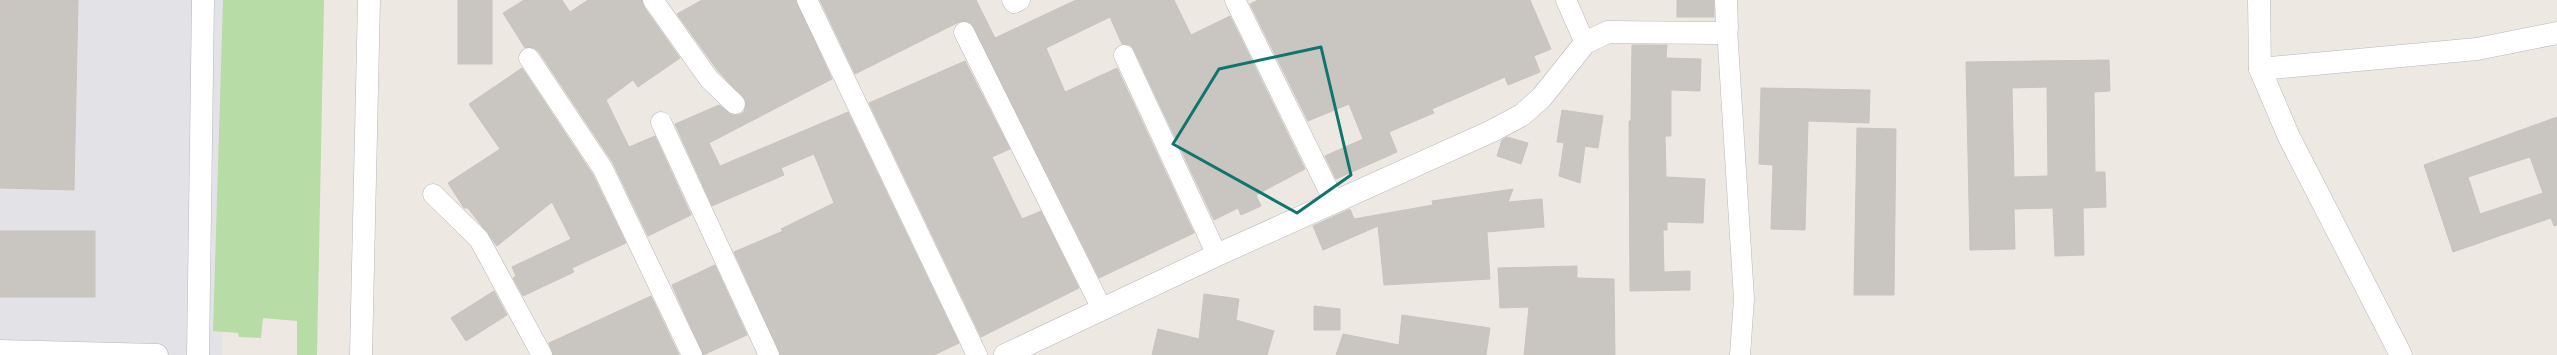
<svg xmlns="http://www.w3.org/2000/svg" width="2557" height="355" viewBox="0 0 2557 355" font-family="'Titillium Web',sans-serif">
<style>
.industrial{fill:#e3e2e7}
.green{fill:#b8dca6}
.building{fill:#c9c5c1;stroke:#c9c4bc;fill-rule:evenodd}
.lines{fill:none;stroke-linecap:round;stroke-linejoin:round}
.street-casing{stroke:#b6b8c0;stroke-width:21}
.secondary-casing{stroke:#b6b8c0;stroke-width:23}
.street{stroke:#fff;stroke-width:20}
.secondary{stroke:#fff;stroke-width:22}
.marked{fill:none;stroke:#0f766e;stroke-width:3;stroke-linejoin:round}
</style>
<rect width="100%" height="100%" fill="#ede9e2"/>
<path class="industrial" d="M 0,0 L 228,0 L 222,355 L 0,355 Z"/>
<path class="green" d="M 223,0 L 324,0 L 317,355 L 297,355 L 297,321 L 263,318 L 261,338 L 239,337 L 238,333 L 213,331 Z"/>
<g class="building">
<path d="M 0,0 L 78,0 L 74,190 L 0,188 Z"/>
<rect x="458" y="0" width="34" height="64"/>
<path d="M 524,0 L 562,0 L 570,12 L 588,0 L 642,0 L 644,7 L 680,58 L 638,87 L 633,80 L 606,100 L 629,147 L 655,136 L 691,215 L 648,236 L 613,163 L 539,52 L 534,48 L 525,48 L 503,13 Z"/>
<path d="M 702,0 L 796,0 L 832,79 L 709,143 L 720,166 L 848,112 L 959,343 L 934,355 L 780,355 L 734,252 L 783,231 L 781,229 L 834,203 L 814,154 L 781,168 L 784,175 L 712,206 L 675,124 L 719,105 L 732,115 L 739,115 L 744,112 L 746,101 L 718,71 L 677,14 Z"/>
<path d="M 820,0 L 976,0 L 995,38 L 1076,0 L 1174,0 L 1191,35 L 1230,16 L 1305,169 L 1256,195 L 1261,206 L 1241,215 L 1238,208 L 1214,220 L 1134,50 L 1130,45 L 1122,44 L 1110,17 L 1046,48 L 1065,92 L 1117,68 L 1194,233 L 1099,278 L 971,23 L 959,22 L 855,74 Z"/>
<path d="M 1258,0 L 1530,0 L 1551,49 L 1534,56 L 1540,72 L 1508,85 L 1505,77 L 1432,109 L 1434,113 L 1389,132 L 1397,152 L 1336,179 L 1325,156 L 1363,139 L 1349,104 L 1308,121 L 1250,4 Z"/>
<rect x="1677" y="0" width="37" height="17"/>
<path d="M 1632,45 L 1667,45 L 1666,58 L 1701,59 L 1700,91 L 1671,90 L 1671,136 L 1665,136 L 1666,177 L 1705,179 L 1703,223 L 1667,222 L 1667,230 L 1663,230 L 1664,272 L 1690,271 L 1690,290 L 1630,291 L 1629,121 L 1631,121 Z"/>
<path d="M 2109,60 L 2110,91 L 2094,92 L 2095,172 L 2105,172 L 2106,207 L 2083,208 L 2084,255 L 2055,256 L 2053,208 L 2014,209 L 2015,249 L 1970,250 L 1966,62 ZM 2047,87 L 2048,176 L 2014,177 L 2012,88 Z"/>
<path d="M 965,61 L 1010,149 L 992,157 L 1022,219 L 1041,211 L 1079,288 L 981,337 L 869,103 Z"/>
<path d="M 522,68 L 593,175 L 626,243 L 572,268 L 574,272 L 523,296 L 513,278 L 516,276 L 512,267 L 571,239 L 552,202 L 497,246 L 468,208 L 464,208 L 448,183 L 500,149 L 469,104 Z"/>
<path d="M 1761,88 L 1870,90 L 1869,123 L 1808,121 L 1805,230 L 1771,229 L 1773,165 L 1759,164 Z"/>
<path d="M 1562,110 L 1603,116 L 1598,148 L 1585,146 L 1580,183 L 1559,176 L 1564,143 L 1557,142 Z"/>
<path d="M 2557,117 L 2557,225 L 2554,226 L 2551,218 L 2453,252 L 2424,165 ZM 2530,157 L 2543,193 L 2480,214 L 2468,177 Z"/>
<path d="M 1857,128 L 1896,129 L 1894,295 L 1854,295 Z"/>
<path d="M 1507,137 L 1528,143 L 1521,164 L 1497,156 L 1502,140 Z"/>
<path d="M 1513,189 L 1508,202 L 1542,199 L 1544,227 L 1487,232 L 1490,279 L 1384,285 L 1378,226 L 1323,250 L 1313,226 L 1350,209 L 1354,219 L 1433,205 L 1432,201 Z"/>
<rect x="0" y="231" width="95" height="66"/>
<path d="M 715,265 L 747,335 L 703,355 L 672,285 Z"/>
<path d="M 1577,266 L 1577,278 L 1614,279 L 1615,355 L 1524,355 L 1529,307 L 1500,308 L 1498,268 Z"/>
<path d="M 494,291 L 507,315 L 466,341 L 451,318 Z"/>
<path d="M 1204,294 L 1239,299 L 1236,320 L 1274,331 L 1267,355 L 1152,355 L 1158,329 L 1199,339 Z"/>
<path d="M 651,296 L 679,355 L 553,355 L 549,343 Z"/>
<path d="M 1314,306 L 1340,309 L 1340,330 L 1314,330 Z"/>
<path d="M 1402,315 L 1490,328 L 1486,355 L 1336,355 L 1343,334 L 1399,345 Z"/>
</g>
<g class="lines">
<g class="street-casing">
<g id="street">
<path d="M 653,0 L 709,79 L 735,104"/>
<path d="M 807,0 L 977,355"/>
<path d="M 1012,0 L 1014,3 L 1020,0"/>
<path d="M 1235,0 L 1334,201"/>
<path d="M 1566,0 L 1585,43"/>
<path d="M 1727,28 L 1744,299 L 1740,355"/>
<path d="M 964,32 L 1102,309"/>
<path d="M 1124,55 L 1217,255"/>
<path d="M 529,58 L 603,169 L 692,355"/>
<path d="M 661,122 L 769,355"/>
<path d="M 433,194 L 479,239 L 542,355"/>
</g>
</g>
<g class="secondary-casing">
<g id="secondary">
<path d="M 2259,0 L 2260,69 L 2289,137 L 2401,355"/>
<path d="M 2260,69 L 2477,49 L 2557,33"/>
<path d="M 0,351 L 157,355"/>
<path d="M 198,355 L 203,0"/>
<path d="M 361,355 L 369,0"/>
<path d="M 1005,355 L 1217,255 L 1492,131 L 1522,115 L 1542,97 L 1585,43 L 1608,32 L 1718,33 L 1727,28 L 1726,0"/>
</g>
</g>
<use href="#street" class="street"/>
<use href="#secondary" class="secondary"/>
</g>
<path class="marked" d="M 1321,47 L 1351,175 L 1297,213 L 1173,144 L 1219,69 Z"/>
</svg>
